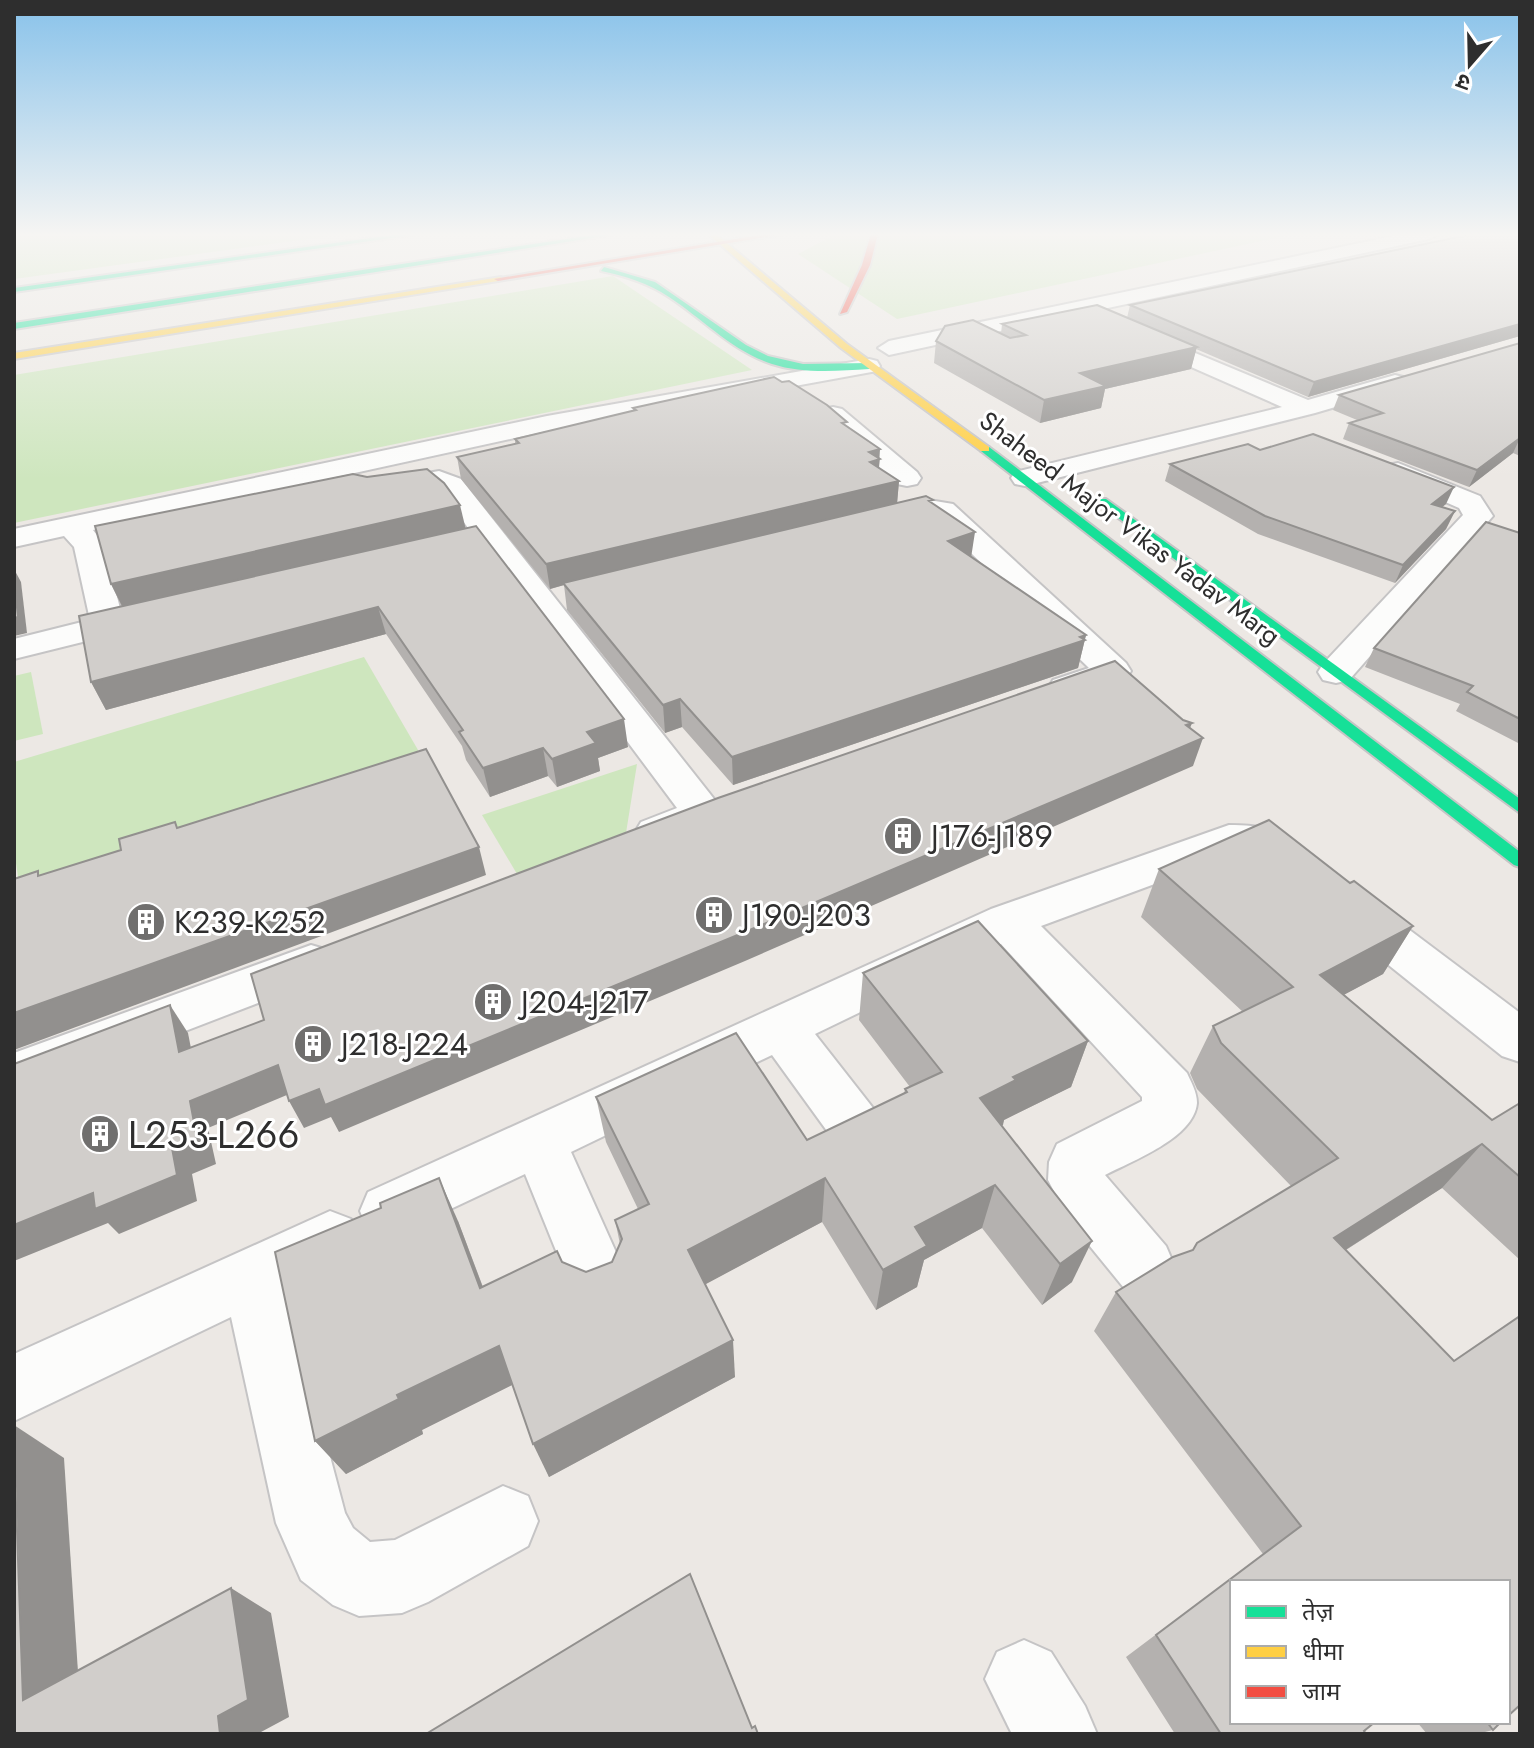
<svg xmlns="http://www.w3.org/2000/svg" width="1534" height="1748" viewBox="0 0 1534 1748" font-family="Jost,'Noto Sans Devanagari',sans-serif">
<style>
.green{fill:#cee6be}
.lines{fill:none;stroke-linecap:round;stroke-linejoin:round}
.street-casing{stroke:#c5c4c5;stroke-width:4}
.fast-casing{stroke:#c5c4c5;stroke-width:4}
.slow-casing{stroke:#c5c4c5;stroke-width:4}
.jam-casing{stroke:#c5c4c5;stroke-width:4}
.street{fill:#fcfcfb;fill-rule:evenodd}
.fast{fill:#16e098;fill-rule:evenodd}
.slow{fill:#ffcf43;fill-rule:evenodd}
.jam{fill:#f24e42;fill-rule:evenodd}
.wall{fill:#b4b1af}
.shaded-wall{fill:#92908e}
.building{fill:#d1cecb;stroke:#92908e;stroke-width:2}
.labels{text-anchor:middle;dominant-baseline:central;stroke-width:6;stroke-linejoin:round;paint-order:stroke}
.far-street-label{font-size:26px;fill:#2e2e2e;stroke:#fff}
.poi-label{font-size:32px;fill:#2e2e2e;stroke:#fff;text-anchor:start}
.near-poi-label{font-size:38px;fill:#2e2e2e;stroke:#fff;text-anchor:start}
</style>
<rect width="100%" height="100%" fill="#ece8e4"/>
<g class="green">
<path d="M 14,234 L 345,234 L 14,279 Z"/>
<path d="M 836,234 L 1294,234 L 897,319 L 798,254 Z"/>
<path d="M 613,276 L 752,370 L 14,523 L 14,375 Z"/>
<path d="M 364,657 L 425,762 L 20,891 L 14,849 L 14,762 Z"/>
<path d="M 31,672 L 43,734 L 14,741 L 14,676 Z"/>
<path d="M 637,764 L 626,833 L 517,874 L 482,815 Z"/>
</g>
<g class="lines">
<g class="street-casing">
<g id="street">
<path d="M 1403,234 L 1438,234 L 1429,239 L 889,355 L 878,348 L 889,341 Z"/>
<path d="M 1140,330 L 1308,400 L 1395,375 L 1403,377 L 1407,382 L 1403,387 L 1315,413 L 1025,486 L 1015,484 L 1011,478 L 1015,472 L 1282,407 L 1132,341 L 1129,336 Z"/>
<path d="M 869,359 L 877,361 L 880,366 L 877,371 L 547,431 L 93,530 L 103,543 L 121,612 L 139,608 L 151,611 L 156,618 L 151,625 L 14,659 L 14,639 L 90,620 L 74,547 L 64,536 L 14,547 L 14,529 L 547,416 Z"/>
<path d="M 833,407 L 842,409 L 917,472 L 921,478 L 917,484 L 907,486 L 897,484 L 824,419 L 821,414 L 824,409 Z"/>
<path d="M 1398,463 L 1480,496 L 1493,516 L 1349,680 L 1336,683 L 1323,680 L 1318,672 L 1323,664 L 1463,515 L 1459,508 L 1388,477 L 1384,471 L 1388,465 Z"/>
<path d="M 439,471 L 461,479 L 718,804 L 724,814 C 712,834 663,848 641,842 L 635,832 L 641,822 L 677,808 L 483,548 L 429,560 L 418,557 L 414,551 L 418,545 L 471,532 L 441,491 L 435,488 L 380,497 L 370,495 L 366,489 L 370,483 Z"/>
<path d="M 923,499 L 953,504 L 1126,663 L 1131,671 L 1126,679 L 1066,699 L 1053,696 L 1048,688 L 1053,680 L 1089,668 L 935,518 C 913,516 893,529 872,524 L 867,518 L 872,512 Z"/>
<path d="M 1229,825 C 1252,825 1276,826 1288,848 L 1282,858 C 1260,865 1253,855 1233,855 L 1041,926 L 1187,1073 C 1191,1082 1197,1092 1197,1103 C 1194,1138 1132,1161 1105,1175 L 1166,1246 L 1175,1267 L 1166,1288 L 1145,1296 L 1124,1288 L 1071,1223 L 1048,1180 L 1049,1162 L 1057,1144 L 1142,1101 L 1142,1097 L 1001,944 L 815,1034 L 873,1108 L 881,1125 L 873,1142 L 854,1149 L 835,1142 L 772,1055 L 571,1152 L 628,1279 L 620,1300 L 598,1309 L 576,1300 L 525,1174 L 389,1238 L 368,1230 L 360,1211 L 368,1192 L 991,909 Z"/>
<path d="M 1351,893 L 1367,898 L 1520,1013 L 1520,1062 L 1502,1056 L 1335,922 L 1328,910 L 1335,898 Z"/>
<path d="M 311,945 L 328,950 L 335,963 L 328,976 L 14,1097 L 14,1053 Z"/>
<path d="M 330,1211 L 351,1219 L 360,1239 L 351,1259 L 286,1290 L 345,1513 L 353,1528 L 370,1542 L 395,1540 L 503,1486 L 528,1496 L 538,1521 L 528,1546 L 428,1602 L 402,1613 L 359,1616 L 333,1605 L 301,1580 L 276,1523 L 231,1317 L 14,1421 L 14,1354 Z"/>
<path d="M 1024,1640 L 1051,1652 L 1085,1706 L 1097,1734 L 1012,1734 L 985,1679 L 997,1652 Z"/>
</g>
</g>
<g class="fast-casing">
<g id="fast">
<path d="M 399,234 L 419,234 L 14,292 L 14,288 Z"/>
<path d="M 599,234 L 617,234 L 14,329 L 14,323 Z"/>
<path d="M 604,267 L 655,282 L 746,345 L 768,356 L 803,364 L 869,363 L 874,366 L 869,369 C 837,371 803,374 772,364 C 732,351 703,319 669,297 C 648,283 626,276 601,271 Z"/>
<path d="M 981,447 L 989,447 L 1520,852 L 1520,867 L 1514,865 L 981,451 Z"/>
<path d="M 1098,499 L 1106,499 L 1520,799 L 1520,813 L 1098,503 Z"/>
</g>
</g>
<g class="slow-casing">
<g id="slow">
<path d="M 708,234 L 716,234 L 847,344 L 989,447 L 989,451 L 981,451 L 841,348 Z"/>
<path d="M 501,277 L 498,281 L 14,359 L 14,353 Z"/>
</g>
</g>
<g class="jam-casing">
<g id="jam">
<path d="M 766,234 L 784,234 L 498,281 L 494,279 Z"/>
<path d="M 871,234 L 878,234 L 870,265 L 847,312 L 840,314 L 862,265 Z"/>
</g>
</g>
<use href="#street" class="street"/>
<use href="#fast" class="fast"/>
<use href="#slow" class="slow"/>
<use href="#jam" class="jam"/>
</g>
<g class="wall">
<path d="M 1520,234 L 1520,336 L 1308,397 L 1196,349 L 1191,369 L 1105,389 L 1101,408 L 1040,423 L 934,363 L 936,341 L 1001,334 L 1002,324 L 1127,318 L 1130,305 Z"/>
<path d="M 1520,343 L 1520,456 L 1513,453 L 1469,487 L 1343,439 L 1349,423 L 1357,420 L 1333,410 L 1339,395 Z"/>
<path d="M 633,408 L 847,426 L 880,459 L 879,468 L 899,481 L 897,503 L 932,504 L 971,557 L 1086,635 L 1078,668 L 733,785 L 682,727 L 665,733 L 567,610 L 564,585 L 550,589 L 461,479 L 457,457 L 515,444 L 515,439 L 633,411 Z"/>
<path d="M 1260,450 L 1446,504 L 1442,507 L 1455,511 L 1446,529 L 1395,583 L 1258,534 L 1165,481 L 1170,464 Z"/>
<path d="M 466,528 L 628,747 L 598,758 L 600,771 L 557,787 L 548,776 L 490,797 L 466,760 L 462,746 L 386,634 L 106,710 L 91,682 L 122,607 L 111,584 Z"/>
<path d="M 1520,533 L 1520,744 L 1456,711 L 1460,704 L 1365,667 L 1374,648 Z"/>
<path d="M 1159,869 L 1350,883 L 1413,926 L 1383,974 L 1343,995 L 1492,1120 L 1520,1103 L 1520,1260 L 1442,1188 L 1346,1250 L 1508,1582 L 1364,1731 L 1366,1734 L 1175,1734 L 1126,1657 L 1263,1554 L 1094,1331 L 1116,1292 L 1192,1250 L 1291,1186 L 1197,1089 L 1190,1073 L 1213,1026 L 1243,1012 L 1141,917 Z"/>
<path d="M 863,973 L 1088,1041 L 1071,1087 L 1004,1120 L 1002,1126 L 1072,1282 L 1042,1305 L 982,1228 L 924,1260 L 917,1287 L 876,1310 L 822,1222 L 705,1284 L 735,1377 L 549,1477 L 512,1385 L 422,1430 L 423,1434 L 346,1474 L 315,1441 L 458,1221 L 483,1287 L 562,1262 L 586,1272 L 612,1262 L 620,1244 L 615,1220 L 638,1209 L 606,1142 L 596,1097 L 807,1140 L 904,1094 L 905,1089 L 910,1087 L 859,1020 Z"/>
<path d="M 1417,1722 L 1501,1722 L 1493,1730 L 1477,1734 L 1427,1734 Z"/>
</g>
<g class="shaded-wall">
<path d="M 1520,324 L 1520,336 L 1308,397 L 1314,382 Z"/>
<path d="M 1197,347 L 1191,369 L 1105,389 L 1101,408 L 1040,423 L 1044,400 L 1080,373 Z"/>
<path d="M 1520,438 L 1513,453 L 1469,487 L 1477,470 Z"/>
<path d="M 880,449 L 878,482 L 868,485 L 869,452 Z"/>
<path d="M 899,481 L 897,504 L 563,583 L 564,585 L 550,589 L 546,564 Z"/>
<path d="M 1454,487 L 1446,504 L 1424,521 L 1432,504 Z"/>
<path d="M 460,505 L 466,530 L 124,610 L 111,584 Z"/>
<path d="M 1455,511 L 1446,529 L 1395,583 L 1403,565 Z"/>
<path d="M 975,532 L 971,558 L 948,541 Z"/>
<path d="M 14,569 L 21,582 L 27,633 L 14,636 Z"/>
<path d="M 378,607 L 386,634 L 106,710 L 91,682 Z"/>
<path d="M 1086,635 L 1078,668 L 733,785 L 732,757 Z"/>
<path d="M 680,699 L 682,727 L 665,733 L 663,705 Z"/>
<path d="M 624,719 L 628,747 L 598,758 L 600,771 L 557,787 L 552,759 L 587,732 Z"/>
<path d="M 1192,723 L 1183,746 L 1203,738 L 1193,766 L 745,961 L 339,1132 L 331,1117 L 304,1128 L 289,1101 Z"/>
<path d="M 543,748 L 548,776 L 490,797 L 483,768 Z"/>
<path d="M 479,847 L 486,875 L 14,1050 L 14,1013 Z"/>
<path d="M 1413,926 L 1383,974 L 1293,1022 L 1320,975 Z"/>
<path d="M 170,1005 L 188,1033 L 197,1079 L 179,1052 Z"/>
<path d="M 1088,1041 L 1071,1087 L 1004,1120 L 1003,1125 L 969,1143 L 980,1098 L 1013,1077 Z"/>
<path d="M 278,1065 L 294,1092 L 208,1128 L 216,1164 L 192,1174 L 197,1201 L 119,1234 L 108,1223 L 14,1261 L 14,1225 L 172,1148 L 190,1101 Z"/>
<path d="M 1482,1144 L 1442,1188 L 1300,1279 L 1334,1238 Z"/>
<path d="M 439,1178 L 458,1221 L 498,1328 L 480,1288 Z"/>
<path d="M 825,1178 L 822,1222 L 693,1291 L 688,1250 Z"/>
<path d="M 995,1185 L 982,1228 L 924,1260 L 917,1287 L 876,1310 L 883,1270 L 915,1227 Z"/>
<path d="M 1092,1241 L 1072,1282 L 1042,1305 L 1060,1264 Z"/>
<path d="M 733,1340 L 735,1377 L 549,1477 L 533,1444 Z"/>
<path d="M 499,1346 L 516,1383 L 422,1430 L 423,1434 L 346,1474 L 315,1441 L 397,1395 Z"/>
<path d="M 14,1425 L 64,1458 L 81,1718 L 23,1700 Z"/>
<path d="M 231,1588 L 271,1613 L 289,1717 L 261,1732 L 261,1734 L 220,1734 L 218,1716 Z"/>
</g>
<g class="building">
<path d="M 1473,234 L 1520,234 L 1520,324 L 1314,382 L 1130,305 Z"/>
<path d="M 1097,305 L 1197,347 L 1080,373 L 1106,386 L 1044,400 L 936,341 L 945,326 L 973,320 L 1010,338 L 1026,335 L 1002,324 Z"/>
<path d="M 1520,343 L 1520,438 L 1477,470 L 1349,423 L 1383,413 L 1339,395 Z"/>
<path d="M 774,377 L 782,382 L 789,381 L 827,405 L 847,422 L 842,423 L 880,449 L 869,452 L 880,459 L 870,462 L 899,481 L 546,564 L 457,457 L 519,443 L 515,439 L 636,410 L 633,408 Z"/>
<path d="M 1313,434 L 1454,487 L 1432,504 L 1455,511 L 1403,565 L 1265,516 L 1170,464 L 1248,444 L 1260,450 Z"/>
<path d="M 427,469 L 444,483 L 460,505 L 111,584 L 95,526 L 353,474 L 367,477 Z"/>
<path d="M 926,496 L 933,500 L 929,501 L 975,532 L 948,541 L 1086,635 L 1080,637 L 1085,640 L 732,757 L 680,699 L 663,705 L 563,583 Z"/>
<path d="M 1486,522 L 1520,533 L 1520,719 L 1467,692 L 1473,686 L 1374,648 Z"/>
<path d="M 476,526 L 624,719 L 587,732 L 596,743 L 552,759 L 543,748 L 483,768 L 459,732 L 463,730 L 378,607 L 91,682 L 79,616 Z"/>
<path d="M 14,580 L 18,617 L 14,618 Z"/>
<path d="M 1115,661 L 1183,720 L 1192,723 L 1186,725 L 1203,738 L 745,932 L 325,1105 L 319,1089 L 289,1101 L 278,1065 L 190,1101 L 197,1138 L 172,1148 L 177,1175 L 95,1209 L 93,1193 L 14,1225 L 14,1064 L 170,1005 L 179,1052 L 264,1020 L 251,974 L 718,798 Z"/>
<path d="M 426,749 L 479,847 L 14,1013 L 14,879 L 38,871 L 38,876 L 121,850 L 119,839 L 175,822 L 177,828 Z"/>
<path d="M 1269,820 L 1350,883 L 1354,881 L 1413,926 L 1320,975 L 1492,1120 L 1520,1103 L 1520,1177 L 1482,1144 L 1334,1238 L 1454,1361 L 1520,1316 L 1520,1705 L 1508,1716 L 1508,1582 L 1232,1582 L 1232,1722 L 1375,1722 L 1364,1731 L 1366,1734 L 1221,1734 L 1156,1635 L 1301,1526 L 1116,1292 L 1173,1257 L 1193,1250 L 1197,1243 L 1338,1158 L 1221,1043 L 1213,1026 L 1293,987 L 1159,869 Z"/>
<path d="M 978,921 L 1088,1041 L 1013,1077 L 1016,1080 L 980,1098 L 1092,1241 L 1060,1264 L 995,1185 L 915,1227 L 927,1246 L 883,1270 L 825,1178 L 688,1250 L 733,1340 L 533,1444 L 499,1346 L 397,1395 L 399,1399 L 315,1441 L 275,1252 L 381,1208 L 380,1203 L 439,1178 L 480,1288 L 557,1251 L 562,1262 L 586,1272 L 612,1262 L 622,1239 L 615,1220 L 649,1204 L 596,1097 L 736,1033 L 807,1140 L 907,1092 L 905,1089 L 942,1072 L 863,973 Z"/>
<path d="M 14,1446 L 23,1700 L 231,1588 L 248,1700 L 218,1716 L 220,1734 L 14,1734 Z"/>
<path d="M 690,1574 L 752,1728 L 755,1726 L 758,1734 L 426,1734 Z"/>
<path d="M 1487,1722 L 1501,1722 L 1493,1730 Z"/>
</g>
<linearGradient id="sky" x2="0" y2="1"><stop stop-color="#88c2ea"/><stop offset="0.49" stop-color="#f6f5f3"/><stop offset="1" stop-color="#f6f5f3" stop-opacity="0"/></linearGradient>
<rect width="1534" height="479" fill="url(#sky)"/>
<defs>
<g id="building-disc" transform="scale(2)"><circle r="9.5" fill="#706f6e" stroke="#fff"/><path d="M-4-6H4V6H1V3H-1V6H-4ZM-2.5-4.3h1.7v1.8h-1.7ZM.8-4.3h1.7v1.8H.8ZM-2.5-1h1.7V.8h-1.7ZM.8-1h1.7V.8H.8Z" fill="#fff"/></g>
</defs>
<g fill-rule="evenodd">
<use href="#building-disc" x="903" y="836"/>
<use href="#building-disc" x="714" y="915"/>
<use href="#building-disc" x="146" y="922"/>
<use href="#building-disc" x="493" y="1002"/>
<use href="#building-disc" x="313" y="1044"/>
<use href="#building-disc" x="100" y="1134"/>
</g>
<g class="labels">
<g class="far-street-label">
<text transform="translate(1130 528) rotate(37)">Shaheed Major Vikas Yadav Marg</text>
</g>
<g class="poi-label">
<text x="931" y="836">J176-J189</text>
<text x="742" y="915">J190-J203</text>
<text x="174" y="922">K239-K252</text>
<text x="521" y="1002">J204-J217</text>
<text x="341" y="1044">J218-J224</text>
</g>
<g class="near-poi-label">
<text x="128" y="1134">L253-L266</text>
</g>
</g>
<rect width="1534" height="1748" fill="none" stroke="#2e2e2e" stroke-width="32"/>
<rect x="1230" y="1580" width="280" height="144" fill="#ffffff" stroke="#ababab" stroke-width="2"/>
<rect x="1246" y="1606" width="40" height="12" fill="#16e098" stroke="#ababab" stroke-width="2"/>
<text x="1302" y="1620" font-size="24" fill="#2e2e2e">तेज़</text>
<rect x="1246" y="1646" width="40" height="12" fill="#ffcf43" stroke="#ababab" stroke-width="2"/>
<text x="1302" y="1660" font-size="24" fill="#2e2e2e">धीमा</text>
<rect x="1246" y="1686" width="40" height="12" fill="#f24e42" stroke="#ababab" stroke-width="2"/>
<text x="1302" y="1700" font-size="24" fill="#2e2e2e">जाम</text>
<g transform="translate(1470 64) rotate(200)" stroke="#ffffff" stroke-width="6" paint-order="stroke">
<path d="M0-6L14 30L0 20L-14 30Z" fill="#2e2e2e"/>
<text y="-12" font-size="22" font-weight="bold" text-anchor="middle" fill="#2e2e2e">उ</text>
</g>
</svg>
